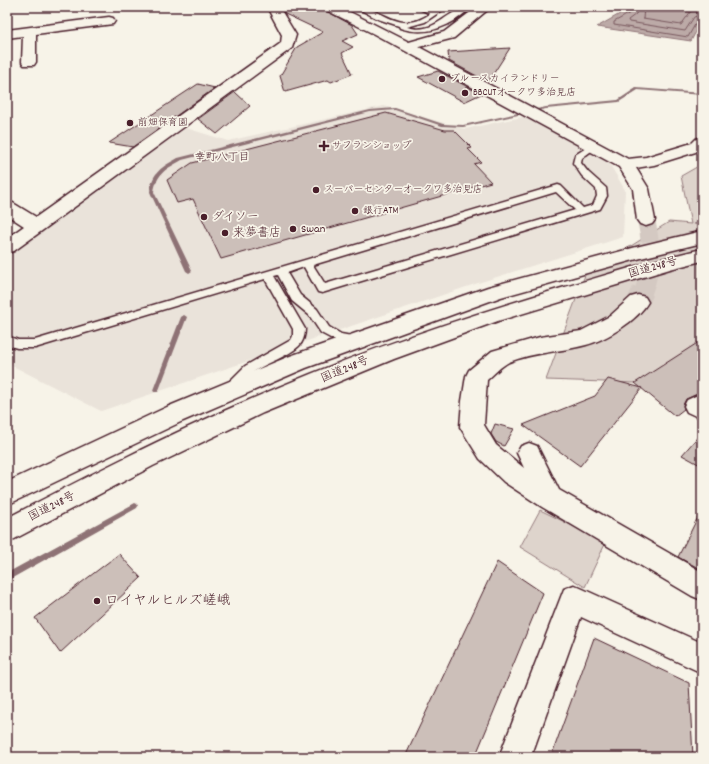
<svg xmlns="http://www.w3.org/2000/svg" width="709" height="764" viewBox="0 0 709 764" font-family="Dekko,'Klee One',sans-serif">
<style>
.built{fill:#eae3da}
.green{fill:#ded4cc;stroke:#947a7c}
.water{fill:#bcaaa7;stroke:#8e7275}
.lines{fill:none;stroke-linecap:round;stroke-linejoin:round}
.shore{stroke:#78575d;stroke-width:1}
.stream{fill:#8e7275;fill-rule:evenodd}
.building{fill:#ccbfb9;stroke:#4a1f2b}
.minor-tunnel-far1{stroke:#d4c9c2;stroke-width:18;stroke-dasharray:18 8;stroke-linecap:butt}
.minor-tunnel{stroke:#d4c9c2;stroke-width:22;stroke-dasharray:22 11;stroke-linecap:butt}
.service-casing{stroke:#4a1f2b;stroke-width:3}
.minor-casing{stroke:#4a1f2b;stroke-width:3}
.trunk-casing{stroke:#4a1f2b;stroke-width:3}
.service{fill:#f7f3e8;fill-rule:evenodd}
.minor{fill:#f7f3e8;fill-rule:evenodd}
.trunk{fill:#f7f3e8;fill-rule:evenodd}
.poi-dot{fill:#4a1f2b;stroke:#f7f3e8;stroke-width:1.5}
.labels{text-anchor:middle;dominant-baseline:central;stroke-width:3.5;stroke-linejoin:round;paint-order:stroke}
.far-poi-label{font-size:10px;fill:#4a1f2b;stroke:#f7f3e8;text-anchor:start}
.far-neighbourhood-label{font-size:11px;fill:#4a1f2b;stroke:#f7f3e8}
.poi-label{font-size:12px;fill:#4a1f2b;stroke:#f7f3e8;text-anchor:start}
.street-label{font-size:12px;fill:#4a1f2b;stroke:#f7f3e8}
.near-poi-label{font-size:14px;fill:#4a1f2b;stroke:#f7f3e8;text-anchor:start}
</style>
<rect width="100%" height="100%" fill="#f7f3e8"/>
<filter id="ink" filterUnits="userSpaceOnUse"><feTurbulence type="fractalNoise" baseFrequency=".025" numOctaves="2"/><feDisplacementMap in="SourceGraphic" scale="8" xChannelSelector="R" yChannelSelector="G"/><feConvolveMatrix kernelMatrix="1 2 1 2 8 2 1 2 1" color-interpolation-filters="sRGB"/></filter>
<g filter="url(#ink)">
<path class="built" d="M 384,106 L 465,129 L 527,116 L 609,163 L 625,190 L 623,237 L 478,283 L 101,411 L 7,363 L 7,254 L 186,128 L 228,141 Z"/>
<g class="green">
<path d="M 702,164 L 702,222 L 693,224 L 702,225 L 702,353 L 635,383 L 546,380 L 585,275 L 669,222 L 691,224 L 681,176 Z"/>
<path d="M 540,510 L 606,542 L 585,587 L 520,547 Z"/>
</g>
<path class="water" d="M 632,7 L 702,7 L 702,20 L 691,41 L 597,27 Z"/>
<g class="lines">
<g class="shore">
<path d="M 633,7 L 632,12 L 614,22 L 614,25 L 688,37 L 697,21 L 702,19"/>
<path d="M 638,7 L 636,14 L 628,20 L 629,22 L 685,31 L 694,17 L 702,14"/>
<path d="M 644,7 L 643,19 L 681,25 L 691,11 L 702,8"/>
</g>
<g class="stream">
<path d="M 636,88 L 702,93 L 702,95 L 638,90 L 619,102 L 546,109 L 463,127 L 442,126 L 395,110 L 370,112 L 182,160 C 166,169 157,173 154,192 L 192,271 L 189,273 L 186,271 L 150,192 C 152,172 162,167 178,158 L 370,110 L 395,108 L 443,124 L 463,125 L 546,107 L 618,100 Z"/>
<path d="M 184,315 L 187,317 L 159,390 L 158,392 L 154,392 L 153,390 L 181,317 Z"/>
<path d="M 135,503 L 137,504 L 138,506 L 137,508 L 7,581 L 7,573 Z"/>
</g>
</g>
<g class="building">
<path d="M 281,7 L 319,7 L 352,25 L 358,34 L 342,41 L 353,47 L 342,53 L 352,74 L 331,82 L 328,80 L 285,92 L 280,76 L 297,47 L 323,32 L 285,14 Z"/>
<path d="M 510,48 L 488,82 L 449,61 L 448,52 Z"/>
<path d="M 438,71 L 481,94 L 464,102 L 418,77 Z"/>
<path d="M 198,84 L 215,88 L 133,147 L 109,143 Z"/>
<path d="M 235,92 L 250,106 L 217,134 L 198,119 Z"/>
<path d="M 386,113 L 445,130 L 454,130 L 472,148 L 468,149 L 481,162 L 474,164 L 491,182 L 221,259 L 193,199 L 177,203 L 167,180 L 192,163 Z"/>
<path d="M 702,340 L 702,392 L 686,399 L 683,405 L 684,409 L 675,416 L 635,383 Z"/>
<path d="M 608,379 L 642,388 L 580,466 L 523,425 L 595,396 Z"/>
<path d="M 495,424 L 514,429 L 504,446 L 496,442 L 491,434 Z"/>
<path d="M 702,432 L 702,466 L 682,455 Z"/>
<path d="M 702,509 L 702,570 L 678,557 Z"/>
<path d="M 119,554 L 141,578 L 60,653 L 35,618 Z"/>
<path d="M 497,562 L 543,593 L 475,757 L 405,757 Z"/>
<path d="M 594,638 L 689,683 L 693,757 L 551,757 Z"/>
</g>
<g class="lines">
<path class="minor-tunnel-far1" d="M 643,292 C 653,267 652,246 646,220"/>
<path class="minor-tunnel" d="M 638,302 L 643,291"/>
<g class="service-casing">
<g id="service">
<path d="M 355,7 C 385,7 397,36 430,14 L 416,7 L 425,7 L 434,11 L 439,7 L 447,7 L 425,22 L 407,27 C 437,36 448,7 471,7 C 452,27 426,37 400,28 L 399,26 L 378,19 Z"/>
<path d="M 594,143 L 598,146 L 582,158 L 581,163 L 588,172 L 606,188 L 607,196 L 600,209 L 322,293 L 318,292 L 304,267 L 287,273 L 300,295 L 317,309 L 329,327 L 341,334 L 362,338 L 364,341 L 362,344 L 358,345 L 338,342 L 321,333 L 309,315 L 292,301 L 278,275 L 274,276 L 305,329 C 305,335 303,342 299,346 C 289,356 266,363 253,372 C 245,378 238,393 227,389 L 225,386 L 245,366 L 291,340 L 293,336 L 293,329 L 265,279 L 35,348 L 17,348 L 7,345 L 7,336 L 18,340 L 35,340 L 558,185 L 561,186 L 583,208 L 593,205 L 597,196 L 596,189 L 582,176 L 573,163 L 575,155 ZM 556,192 L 575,210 L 325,284 L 313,265 Z"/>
</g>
</g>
<g class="minor-casing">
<g id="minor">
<path d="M 267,7 L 279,7 L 296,35 L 292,48 L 43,230 L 14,251 L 7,253 L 7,238 L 24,226 L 7,215 L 7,202 L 13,203 L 36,217 L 281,43 L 282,35 Z"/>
<path d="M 324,7 L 340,7 L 409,42 L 444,32 L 477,7 L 491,7 L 454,38 L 419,47 L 628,159 L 646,157 L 692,143 L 696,139 L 702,137 L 702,150 L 654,165 L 636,168 L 649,189 L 655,220 L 652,224 L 646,226 L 640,224 L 637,220 L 633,189 L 619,167 L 374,34 L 326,10 Z"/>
<path d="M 109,17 L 113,18 L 115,21 L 113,24 L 36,34 L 36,62 L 34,65 L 24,65 L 22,62 L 23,36 L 7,38 L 7,30 Z"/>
<path d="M 638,295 L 645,297 L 648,302 C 638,320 606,340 586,345 C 561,352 534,352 509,362 C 501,366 494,374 487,380 L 484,425 L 496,445 L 524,468 L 517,453 L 521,446 L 529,443 L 537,446 L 559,490 L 702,572 L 702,600 L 692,596 L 542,507 L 504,482 L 480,459 L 460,427 L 462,401 L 466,376 L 469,370 L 492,351 L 540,337 L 581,331 L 610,316 L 631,297 Z"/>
<path d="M 702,393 L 702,419 L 687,412 L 684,406 L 687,400 Z"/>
<path d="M 574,585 L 702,643 L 702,673 L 581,617 L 531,757 L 499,757 L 564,589 Z"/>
</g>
</g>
<g class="trunk-casing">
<g id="trunk">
<path d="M 702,231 L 702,243 L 641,258 L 501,297 L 306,368 L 183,421 L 7,505 L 7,482 L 167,407 L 290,356 L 488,287 L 640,246 Z"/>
<path d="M 702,249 L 702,261 L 670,269 L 498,321 L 394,359 L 263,413 L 153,466 L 7,543 L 7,518 C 86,477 165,436 247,401 C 350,355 456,319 565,287 C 610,274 656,259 702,249 Z"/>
</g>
</g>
<use href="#service" class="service"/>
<use href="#minor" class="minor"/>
<use href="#trunk" class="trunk"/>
</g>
</g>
<g class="poi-dot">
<circle cx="442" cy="79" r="4"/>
<circle cx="465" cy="93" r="4"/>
<circle cx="130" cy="123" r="4"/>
<path d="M322 140h4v4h4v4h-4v4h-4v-4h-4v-4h4z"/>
<circle cx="316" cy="190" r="4"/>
<circle cx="355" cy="211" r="4"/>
<circle cx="204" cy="217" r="4"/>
<circle cx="293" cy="229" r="4"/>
<circle cx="225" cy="233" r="4"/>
<circle cx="97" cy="601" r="4"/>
</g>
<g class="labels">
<g class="far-poi-label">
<text x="450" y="79">ブルースカイランドリー</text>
<text x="473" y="93">BBCUTオークワ多治見店</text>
<text x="138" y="123">前畑保育園</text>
<text x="332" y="146">サフランショップ</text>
<text x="324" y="190">スーパーセンターオークワ多治見店</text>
<text x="363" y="211">銀行ATM</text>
</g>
<g class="far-neighbourhood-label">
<text x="222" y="158">幸町八丁目</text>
</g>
<g class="poi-label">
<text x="212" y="217">ダイソー</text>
<text x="301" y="229">Swan</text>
<text x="233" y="233">来夢書店</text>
</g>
<g class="street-label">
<text transform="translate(653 268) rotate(-16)">国道248号</text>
<text transform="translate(345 370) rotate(-23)">国道248号</text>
<text transform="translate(52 507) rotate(-27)">国道248号</text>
</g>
<g class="near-poi-label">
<text x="105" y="601">ロイヤルヒルズ嵯峨</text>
</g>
</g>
<rect width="709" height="764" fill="none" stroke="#f7f3e8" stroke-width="24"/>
<rect x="12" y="12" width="685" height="740" fill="none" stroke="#4a1f2b" stroke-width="1.5" filter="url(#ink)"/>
</svg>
